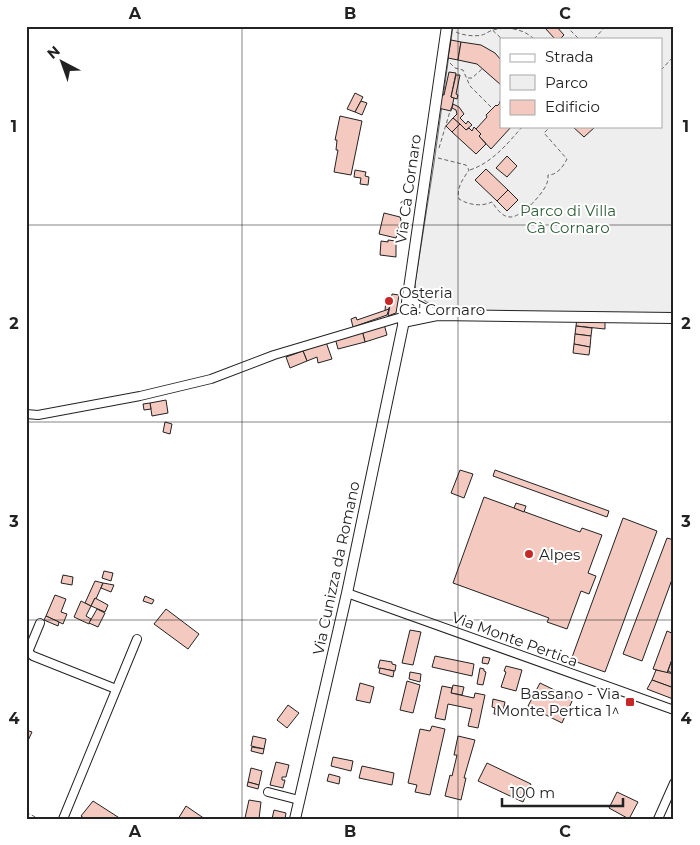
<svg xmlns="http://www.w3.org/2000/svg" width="700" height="845" viewBox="0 0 700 845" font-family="Montserrat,sans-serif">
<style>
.green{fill:#eee;stroke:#6f6f6f;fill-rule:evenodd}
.building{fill:#f3c9c0;stroke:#222}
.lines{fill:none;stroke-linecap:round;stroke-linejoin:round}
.street-casing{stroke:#222;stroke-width:10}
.secondary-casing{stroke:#222;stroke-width:12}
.path{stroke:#646464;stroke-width:1;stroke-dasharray:4 2.5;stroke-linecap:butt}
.street{stroke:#fff;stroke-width:8}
.secondary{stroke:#fff;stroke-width:10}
.grid{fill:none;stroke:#222;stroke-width:1;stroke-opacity:0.55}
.poi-dot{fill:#c62828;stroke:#fff;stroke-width:2}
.labels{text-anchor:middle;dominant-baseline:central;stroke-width:4;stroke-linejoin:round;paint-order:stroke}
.street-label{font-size:15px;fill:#222;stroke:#fff}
.park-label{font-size:15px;fill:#2f5e38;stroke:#fff}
.poi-label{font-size:15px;fill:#222;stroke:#fff;text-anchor:start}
.neatline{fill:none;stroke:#222;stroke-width:2}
.grid-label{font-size:16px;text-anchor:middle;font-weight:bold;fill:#222}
</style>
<rect width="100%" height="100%" fill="#fff"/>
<path class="green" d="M 453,26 L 674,26 L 674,315 L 448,310 C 434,306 416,301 415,284 L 434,163 ZM 501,39 L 661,39 L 661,126 L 501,126 Z"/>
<g class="building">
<path d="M 547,26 L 556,26 L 564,35 L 560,39 L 555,39 L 545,28 Z"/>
<path d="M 451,40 L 461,42 L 458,60 L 448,58 Z"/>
<path d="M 461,42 L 481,45 L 495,53 L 501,60 L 501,85 L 477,64 L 458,60 Z"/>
<path d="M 449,72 L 456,73 L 451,97 L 454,98 L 451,111 L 438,108 L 441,95 L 444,95 Z"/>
<path d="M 456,75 L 460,75 L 456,94 L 458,95 L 457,99 L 451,97 Z"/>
<path d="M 355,93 L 363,97 L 355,112 L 347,109 Z"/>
<path d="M 501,100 L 501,126 L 512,126 L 491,149 L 479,136 L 481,134 L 476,129 L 487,117 L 486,115 L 496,105 L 497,106 L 500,103 L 499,103 Z"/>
<path d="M 361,101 L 367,103 L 362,115 L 355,112 Z"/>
<path d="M 453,104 L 459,107 L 464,114 L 460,118 L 466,124 L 468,121 L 472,125 L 466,130 L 453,118 L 457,114 L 456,110 L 452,108 Z"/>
<path d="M 340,116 L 362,121 L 351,175 L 334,172 L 338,150 L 336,150 L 337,140 L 335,140 Z"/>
<path d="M 453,118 L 460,124 L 452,132 L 446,126 Z"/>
<path d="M 460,124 L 466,130 L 469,128 L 472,131 L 474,127 L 481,134 L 479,136 L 486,144 L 476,154 L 452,132 Z"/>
<path d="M 572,126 L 594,126 L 595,127 L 584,137 Z"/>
<path d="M 507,156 L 517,166 L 507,177 L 496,168 Z"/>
<path d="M 486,169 L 508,190 L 497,201 L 475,180 Z"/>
<path d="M 355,170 L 366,172 L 365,176 L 369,177 L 368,185 L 360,184 L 361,178 L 354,177 Z"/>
<path d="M 508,190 L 518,200 L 507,211 L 497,201 Z"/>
<path d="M 384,213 L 400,217 L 401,220 L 396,238 L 379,234 Z"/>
<path d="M 388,240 L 396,241 L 396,257 L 380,255 L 381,241 L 388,242 Z"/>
<path d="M 392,294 L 399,295 L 396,313 L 388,316 Z"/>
<path d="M 389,296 L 391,297 L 389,309 L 385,311 L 386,299 L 388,299 Z"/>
<path d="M 389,309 L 387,315 L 353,327 L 351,319 L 356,317 L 357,320 Z"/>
<path d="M 577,318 L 605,321 L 605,329 L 576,326 Z"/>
<path d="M 384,324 L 387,335 L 365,342 L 362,330 Z"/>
<path d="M 576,326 L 592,328 L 591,336 L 575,334 Z"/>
<path d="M 362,330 L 365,342 L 338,349 L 335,338 Z"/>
<path d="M 575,334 L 591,336 L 590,347 L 574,344 Z"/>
<path d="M 326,342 L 332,359 L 318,363 L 317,357 L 307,361 L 303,351 Z"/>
<path d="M 574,344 L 590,347 L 589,355 L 573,353 Z"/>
<path d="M 303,351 L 307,361 L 290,368 L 286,357 Z"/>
<path d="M 166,400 L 168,413 L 152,416 L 150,403 Z"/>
<path d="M 150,403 L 151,409 L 144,410 L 143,404 Z"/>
<path d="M 165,422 L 172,424 L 170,434 L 163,432 Z"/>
<path d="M 460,470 L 473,474 L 464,498 L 451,493 Z"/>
<path d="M 495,470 L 609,511 L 607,517 L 493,476 Z"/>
<path d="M 484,497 L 580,532 L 582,528 L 602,535 L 588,573 L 596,576 L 589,594 L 581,591 L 567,629 L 547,622 L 549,618 L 453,583 Z"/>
<path d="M 516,503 L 526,506 L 524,512 L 514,508 Z"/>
<path d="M 623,518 L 657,531 L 605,672 L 571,660 Z"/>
<path d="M 667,538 L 674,540 L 674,574 L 642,661 L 623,654 Z"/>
<path d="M 104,571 L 113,573 L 111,581 L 102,578 Z"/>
<path d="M 63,575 L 73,577 L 72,585 L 61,583 Z"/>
<path d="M 95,581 L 103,583 L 96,599 L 95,598 L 91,606 L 85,603 Z"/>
<path d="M 103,583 L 114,585 L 111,592 L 101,588 Z"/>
<path d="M 55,595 L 66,599 L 61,612 L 67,614 L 63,624 L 46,616 Z"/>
<path d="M 145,596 L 154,600 L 152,604 L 143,601 Z"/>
<path d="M 95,598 L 108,605 L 105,612 L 91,606 Z"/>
<path d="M 81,601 L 91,606 L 86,616 L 91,619 L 89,624 L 74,617 Z"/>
<path d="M 97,609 L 105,613 L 98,627 L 89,623 Z"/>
<path d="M 166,609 L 199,634 L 188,649 L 154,624 Z"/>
<path d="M 46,616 L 59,622 L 58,626 L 44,620 Z"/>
<path d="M 410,630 L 421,632 L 413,665 L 402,663 Z"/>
<path d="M 667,631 L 674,634 L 674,654 L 667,673 L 653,669 Z"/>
<path d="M 674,654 L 674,674 L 668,671 Z"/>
<path d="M 435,656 L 474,664 L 472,676 L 432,667 Z"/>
<path d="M 483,657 L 490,658 L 488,664 L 482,663 Z"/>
<path d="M 380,660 L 392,662 L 392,664 L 396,665 L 395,671 L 378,668 Z"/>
<path d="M 506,666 L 522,670 L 516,691 L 501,687 L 506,672 L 504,671 Z"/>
<path d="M 380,668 L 394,671 L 393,677 L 379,673 Z"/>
<path d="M 480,668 L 484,669 L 484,671 L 486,672 L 483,685 L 477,684 Z"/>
<path d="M 656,670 L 674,674 L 674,688 L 652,680 Z"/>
<path d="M 410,672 L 421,674 L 420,682 L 409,679 Z"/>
<path d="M 652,680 L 674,688 L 673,699 L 647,689 Z"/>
<path d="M 407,681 L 420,685 L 413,713 L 400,710 Z"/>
<path d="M 360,683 L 374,687 L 370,703 L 356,700 Z"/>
<path d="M 540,683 L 573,699 L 562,723 L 528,706 Z"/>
<path d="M 453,685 L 464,687 L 462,695 L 451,693 Z"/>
<path d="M 442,686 L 452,688 L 451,693 L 474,698 L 475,693 L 485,695 L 478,728 L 468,726 L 472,709 L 448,704 L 445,720 L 435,718 Z"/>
<path d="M 493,699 L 505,702 L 502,715 L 494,714 L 495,708 L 492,707 Z"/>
<path d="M 288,705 L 299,713 L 287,728 L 277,720 Z"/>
<path d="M 432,726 L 445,729 L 430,795 L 415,792 L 417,785 L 408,783 L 420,729 L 430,731 Z"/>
<path d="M 26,730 L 32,732 L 26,745 Z"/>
<path d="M 253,736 L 266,739 L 264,749 L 251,746 Z"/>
<path d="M 458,736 L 475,740 L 464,778 L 466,778 L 461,800 L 445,796 L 450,775 L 452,776 L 457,755 L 454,755 Z"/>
<path d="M 252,747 L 264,749 L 263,754 L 251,751 Z"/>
<path d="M 333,757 L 353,761 L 351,771 L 331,766 Z"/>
<path d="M 276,762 L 289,765 L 286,777 L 282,777 L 282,780 L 285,780 L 283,788 L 270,785 Z"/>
<path d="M 487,763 L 531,784 L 523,802 L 478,781 Z"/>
<path d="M 362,766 L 394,773 L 392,785 L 359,778 Z"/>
<path d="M 251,768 L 262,771 L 259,785 L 248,782 Z"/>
<path d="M 329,774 L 340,777 L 339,784 L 327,781 Z"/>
<path d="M 248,782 L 259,785 L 258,789 L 247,786 Z"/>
<path d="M 617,792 L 638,802 L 629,819 L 609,808 Z"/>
<path d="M 249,800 L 261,802 L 259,819 L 245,818 Z"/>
<path d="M 93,801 L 121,819 L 85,819 L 81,816 Z"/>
<path d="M 186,806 L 205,819 L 178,819 Z"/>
<path d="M 274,810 L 286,813 L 285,819 L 272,819 Z"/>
</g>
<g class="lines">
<g class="street-casing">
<g id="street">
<path d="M 26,414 L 38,415 L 140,396 L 211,379 L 274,355 L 405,316"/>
<path d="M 347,593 L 674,710"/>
<path d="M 40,623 L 28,652 L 33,656 L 116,689"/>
<path d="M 268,792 L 299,800"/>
<path d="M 63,819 L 137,639"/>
<path d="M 658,819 L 674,783"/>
</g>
</g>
<g class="secondary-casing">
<g id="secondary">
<path d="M 408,297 L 416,305 L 437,315"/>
<path d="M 403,322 L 437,315 L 674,318"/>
<path d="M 295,819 L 347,593 L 405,316 L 447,26"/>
</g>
</g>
<g class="path">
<path d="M 488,26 L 502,39"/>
<path d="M 566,26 L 579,39"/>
<path d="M 456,32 C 462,35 474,37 482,35 C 486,34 489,31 493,30 C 507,26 524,29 534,39"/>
<path d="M 594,39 L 606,26"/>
<path d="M 450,63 L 455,68 L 463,70 L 470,86 L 492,108"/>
<path d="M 661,70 L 674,56"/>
<path d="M 468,78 L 472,78 L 482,69"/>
<path d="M 439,148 L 451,108"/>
<path d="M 438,158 L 466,165 L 469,170 C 463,179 456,188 459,199 C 469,205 481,207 492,202 C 496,208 502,217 510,217 C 521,218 544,193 547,183 C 548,181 548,178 548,175 C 557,175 563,167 567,159 L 544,133 L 551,126"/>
<path d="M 470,170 C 493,162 507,144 523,126"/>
<path d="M 26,812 L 39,819"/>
</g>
<use href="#street" class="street"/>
<use href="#secondary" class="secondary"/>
</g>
<path class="grid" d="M 242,26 L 242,819M 458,26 L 458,819M 26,225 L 674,225M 26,422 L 674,422M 26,620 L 674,620"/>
<g class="poi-dot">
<circle cx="389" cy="301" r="5"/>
<circle cx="529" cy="554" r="5"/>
<rect x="625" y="697" width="10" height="10" rx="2.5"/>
</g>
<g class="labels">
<g class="street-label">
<text transform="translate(408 189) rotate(-82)">Via Cà Cornaro</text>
<text transform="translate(336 568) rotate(-78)">Via Cunizza da Romano</text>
<text transform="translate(515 639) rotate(20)">Via Monte Pertica</text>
</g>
<g class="park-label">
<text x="568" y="210">Parco di Villa<tspan x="568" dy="17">Cà Cornaro</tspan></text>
</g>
<g class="poi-label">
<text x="399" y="292">Osteria<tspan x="399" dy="17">Cà' Cornaro</tspan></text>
<text x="539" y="554">Alpes</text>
<text x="620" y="693" text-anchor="end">Bassano - Via<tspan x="620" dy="17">Monte Pertica 1^</tspan></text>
</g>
</g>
<rect width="700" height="845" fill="none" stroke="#ffffff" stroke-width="55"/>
<rect x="500" y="38" width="162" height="90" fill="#ffffff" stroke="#a7a7a7"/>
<rect x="510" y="54" width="25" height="8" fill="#ffffff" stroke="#a7a7a7"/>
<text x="545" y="62" font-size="15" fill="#222222">Strada</text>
<rect x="510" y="75" width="25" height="15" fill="#eeeeee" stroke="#a7a7a7"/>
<text x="545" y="88" font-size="15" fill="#222222">Parco</text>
<rect x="510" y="100" width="25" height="15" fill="#f3c9c0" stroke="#a7a7a7"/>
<text x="545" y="112" font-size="15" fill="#222222">Edificio</text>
<g transform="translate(62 62) rotate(319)" stroke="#ffffff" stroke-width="4" paint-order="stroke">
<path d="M0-4L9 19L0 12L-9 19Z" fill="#222222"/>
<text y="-8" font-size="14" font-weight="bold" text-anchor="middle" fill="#222222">N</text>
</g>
<path d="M502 798v8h121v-8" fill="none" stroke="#222222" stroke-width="2.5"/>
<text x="510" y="798" font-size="15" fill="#222222" stroke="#ffffff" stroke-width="4" paint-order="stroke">100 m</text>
<rect x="28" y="28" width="644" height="790" class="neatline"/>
<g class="grid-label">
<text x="135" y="19">A</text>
<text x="350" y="19">B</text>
<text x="565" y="19">C</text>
<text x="14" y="132">1</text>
<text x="686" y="132">1</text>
<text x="14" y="329">2</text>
<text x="686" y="329">2</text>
<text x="14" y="527">3</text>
<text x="686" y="527">3</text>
<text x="14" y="724">4</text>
<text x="686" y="724">4</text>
<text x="135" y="837">A</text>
<text x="350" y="837">B</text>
<text x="565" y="837">C</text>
</g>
</svg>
